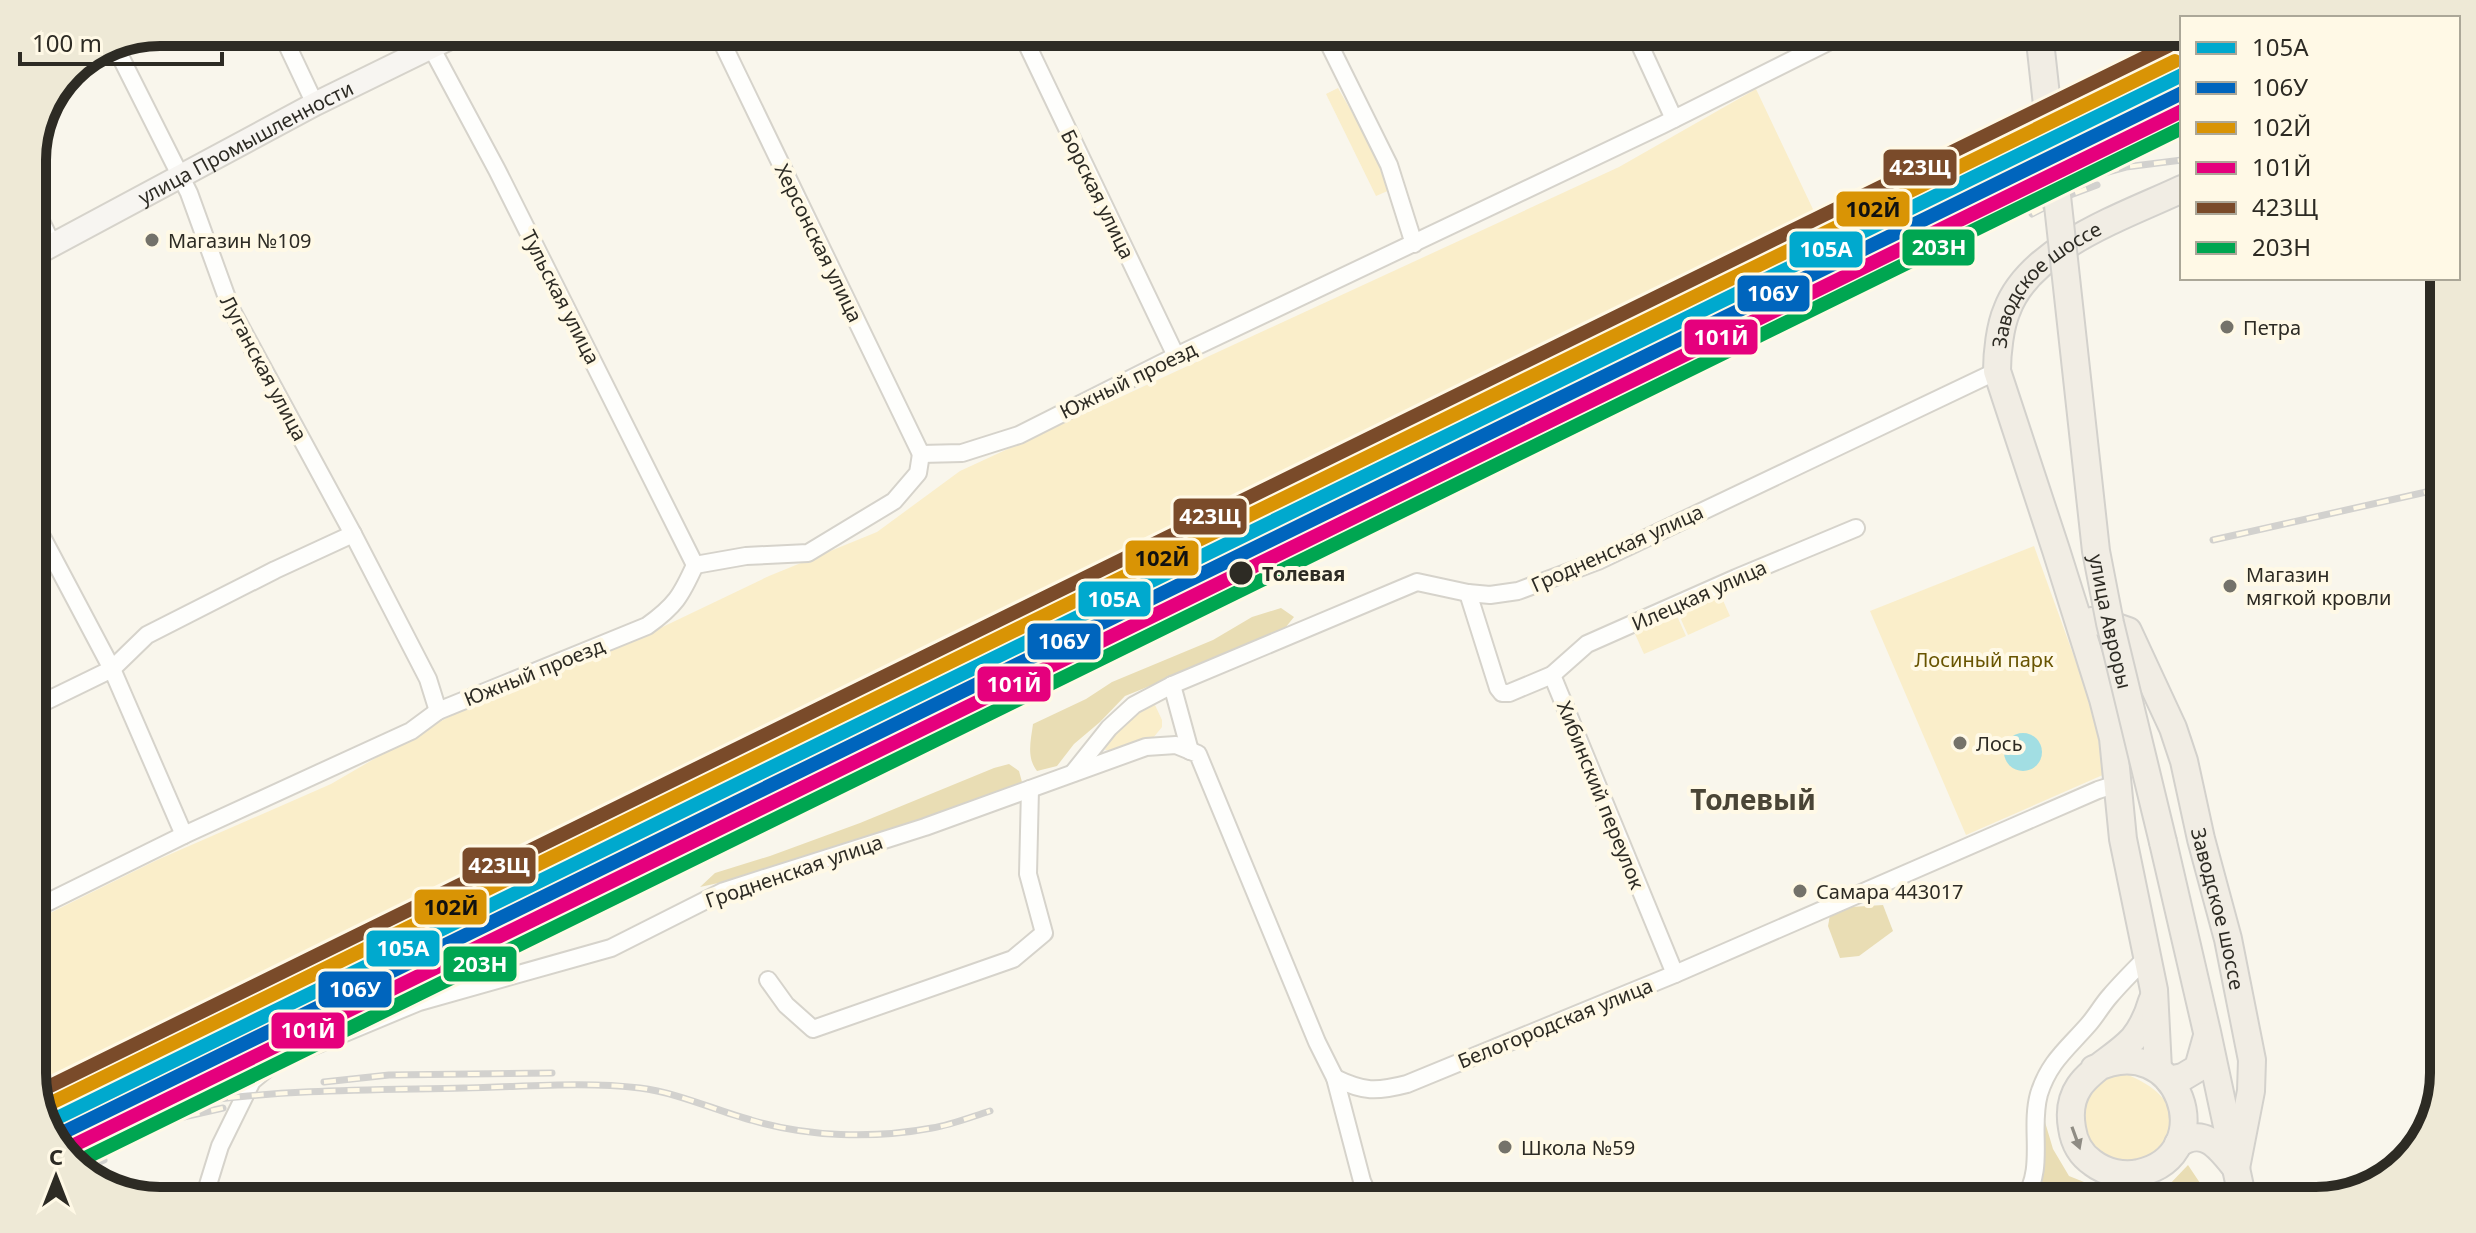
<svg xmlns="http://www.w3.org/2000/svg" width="2476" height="1233" viewBox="0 0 2476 1233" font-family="'Noto Sans',sans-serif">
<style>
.green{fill:#faeeca}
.forest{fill:#e9ddb4}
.water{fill:#a2dee3}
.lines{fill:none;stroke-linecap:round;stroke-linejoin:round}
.minor-casing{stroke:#d6d3cb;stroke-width:20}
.secondary-casing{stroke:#d6d3cb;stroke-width:26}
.primary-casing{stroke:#d3d1cc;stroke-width:30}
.minor{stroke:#fefefc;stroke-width:16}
.secondary{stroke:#f7f5f1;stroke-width:22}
.primary{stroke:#f1ede4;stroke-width:26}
.rail-casing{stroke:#d2d1ce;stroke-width:7}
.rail{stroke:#fff9e6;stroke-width:4;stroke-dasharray:12;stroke-linecap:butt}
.primary-bridge-casing{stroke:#d3d1cc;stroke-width:30;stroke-linecap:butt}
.primary-bridge{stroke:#f1ede4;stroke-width:26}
.rail-1-casing{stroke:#fff9e6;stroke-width:20}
.rail-2-casing{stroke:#fff9e6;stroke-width:20}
.rail-3-casing{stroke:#fff9e6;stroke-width:20}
.rail-4-casing{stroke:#fff9e6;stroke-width:20}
.rail-5-casing{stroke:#fff9e6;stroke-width:20}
.rail-6-casing{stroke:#fff9e6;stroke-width:20}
.rail-1{stroke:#00a9ce;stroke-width:14}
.rail-2{stroke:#0065bd;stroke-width:14}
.rail-3{stroke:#d99405;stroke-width:14}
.rail-4{stroke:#e5007d;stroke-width:14}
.rail-5{stroke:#7a4b2a;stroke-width:14}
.rail-6{stroke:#00a651;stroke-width:14}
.oneway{fill:#8f8c84}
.poi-dot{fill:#74726a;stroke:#fff9e6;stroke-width:3}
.stop-dot{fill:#2d2b24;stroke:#fff9e6;stroke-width:3}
.labels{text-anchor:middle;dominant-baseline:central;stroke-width:8;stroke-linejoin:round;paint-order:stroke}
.street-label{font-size:20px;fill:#2d2b24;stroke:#fff9e6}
.poi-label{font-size:20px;fill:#2d2b24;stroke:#fff9e6;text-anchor:start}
.stop-label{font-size:20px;font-weight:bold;fill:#2d2b24;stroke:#fff9e6;text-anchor:start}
.park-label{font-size:20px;fill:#685400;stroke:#fff9e6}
.district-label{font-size:28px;font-weight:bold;fill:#4a4536;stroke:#fff9e6}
.rim{fill:none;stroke:#2d2b24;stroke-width:10}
.line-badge{stroke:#fff9e6;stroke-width:3}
.badge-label{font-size:22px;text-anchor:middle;font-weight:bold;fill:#fff}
.pale-badge-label{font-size:22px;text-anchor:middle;font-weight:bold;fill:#111}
</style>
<rect width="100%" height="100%" fill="#f9f6ec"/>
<g class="green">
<path d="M 1338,88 L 1384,168 L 1390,190 L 1376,196 L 1326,94 Z"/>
<path d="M 1756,89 L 1820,224 L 1388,441 L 467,890 L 261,995 L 83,1068 L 36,1093 L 32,1082 L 32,922 L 157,860 L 331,784 L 429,727 L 481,701 L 629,643 L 769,576 L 877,532 L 960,471 L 1619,167 Z"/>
<path d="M 2034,546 L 2106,745 L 2105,774 L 1966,835 L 1870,611 Z"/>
<path d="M 1721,596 L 1730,616 L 1688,635 L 1679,615 Z"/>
<path d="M 1677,616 L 1686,636 L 1644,654 L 1635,634 Z"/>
<path d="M 1155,705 L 1162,720 L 1162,727 L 1153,738 L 1117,750 L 1105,750 C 1110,729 1136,711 1155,705 Z"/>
<path d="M 2121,1072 C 2140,1079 2172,1095 2171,1120 C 2171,1128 2167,1138 2165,1146 C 2134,1165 2121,1167 2090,1148 L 2079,1109 L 2092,1082 Z"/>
</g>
<g class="forest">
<path d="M 1281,608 L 1294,617 L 1281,633 L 1125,696 L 1100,722 L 1074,744 L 1057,766 L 1037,771 C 1026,757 1031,740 1033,724 L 1086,699 L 1112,682 L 1213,640 L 1252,617 Z"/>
<path d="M 1009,764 L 1019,771 L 1022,782 L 1015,789 L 889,832 L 741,878 L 700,887 L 715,873 L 770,856 L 860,823 L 994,768 Z"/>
<path d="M 1883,905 L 1893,931 L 1859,956 L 1840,958 L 1828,926 L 1830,915 L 1851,907 Z"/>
<path d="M 2059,1072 L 2050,1083 L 2045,1099 L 2045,1122 L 2053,1149 L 2069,1176 L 2119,1196 L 2167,1187 L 2188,1165 L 2212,1201 L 2028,1201 L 2043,1084 Z"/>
<path d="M 2396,1169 L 2387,1180 L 2316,1201 L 2295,1201 L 2310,1189 L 2335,1194 L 2347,1180 Z"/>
</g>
<circle class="water" cx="2023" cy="752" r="19"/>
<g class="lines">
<g class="minor-casing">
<g id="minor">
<path d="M 281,32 L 315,104"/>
<path d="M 423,32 L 497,170 L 695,565"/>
<path d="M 717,32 L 921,454"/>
<path d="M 1021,32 L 1176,356"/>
<path d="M 1323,32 L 1389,165 L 1414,244"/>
<path d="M 1634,32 L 1674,119"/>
<path d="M 117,50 L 189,193 L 231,309 L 353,534 L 428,679 L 438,711 L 647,626 C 675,606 681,596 695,565"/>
<path d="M 32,203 L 53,246"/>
<path d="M 921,454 L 962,453 L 1019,435 L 1176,356 L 1662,125 L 1848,32"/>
<path d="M 32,518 L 112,669 L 184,835"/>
<path d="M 695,565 L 746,556 L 808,553 L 894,501 L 918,473 L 921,454"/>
<path d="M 1468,593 L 1498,688 L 1502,693 L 1509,693 L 1552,675 L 1587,644 L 1736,578 L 1856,528"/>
<path d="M 1552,675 L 1675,974"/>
<path d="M 1172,685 L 1190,751"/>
<path d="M 32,708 L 112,669 L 147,635 L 275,570 L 353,534"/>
<path d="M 1073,773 L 1109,728 L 1134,705 L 1172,685 L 1417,582 L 1468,593 L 1490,595 L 1518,591 L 1598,561 L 1997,371"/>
<path d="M 32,910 L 184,835 L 411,731 L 438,711"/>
<path d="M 768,980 L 786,1005 L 813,1029 L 1013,959 L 1044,933 L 1028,874 L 1030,789"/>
<path d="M 1335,1078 C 1364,1092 1376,1092 1407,1084 L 1675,974 L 2098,790 L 2117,784"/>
<path d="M 203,1201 L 220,1146 L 252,1081 L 275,1062 L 419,1002 L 611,948 L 724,891 L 925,827 L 1146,747 L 1176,745 L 1198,754 L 1317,1042 L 1335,1078 L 1362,1181 L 1371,1201"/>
<path d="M 2023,1201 C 2046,1168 2029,1130 2039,1094 C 2049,1062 2067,1049 2088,1025 C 2096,1016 2102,1005 2110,996 C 2122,982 2135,969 2148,956"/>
</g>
</g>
<g class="secondary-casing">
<g id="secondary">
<path id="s1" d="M 32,256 L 315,104 L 462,32"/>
</g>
</g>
<g class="primary-casing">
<g id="primary">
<path id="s2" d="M 2091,621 L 2102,622 L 2128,631 L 2173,728 L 2184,761 L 2201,839 L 2228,939 L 2252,1060 L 2251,1091 L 2236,1168"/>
<path d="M 2163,842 L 2207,1032 L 2243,1201"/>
<path d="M 2094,1069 C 2179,1027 2222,1154 2139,1173 C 2124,1176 2106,1173 2093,1163 C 2081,1155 2074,1142 2072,1128 C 2063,1077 2106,1068 2133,1039 C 2143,1027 2148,1015 2152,1001"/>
<path id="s3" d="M 2158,1069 L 2154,990 L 2123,839 L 2113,738 L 2103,699 L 2056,550 L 1997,371 C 1997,353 2000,326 2007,310 C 2030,247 2127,215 2182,189"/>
<path d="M 2169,1080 L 2183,1077 L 2198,1068 L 2207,1036"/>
<path d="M 2178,1144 C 2205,1126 2220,1148 2236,1168"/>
</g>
</g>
<use href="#minor" class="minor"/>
<use href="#secondary" class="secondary"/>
<use href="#primary" class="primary"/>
<g class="rail-casing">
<g id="rail">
<path d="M 2032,214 L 2065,197 L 2097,185"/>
<path d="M 1754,322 L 1989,211 L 2060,185 L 2126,167 L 2182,160"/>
<path d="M 2213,540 L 2444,488"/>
<path d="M 761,807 L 794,792"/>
<path d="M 643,852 L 1903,234"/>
<path d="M 324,1082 L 389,1075 L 552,1073"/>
<path d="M 204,1101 C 290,1089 378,1090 464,1088 C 522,1087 583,1081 640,1088 C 679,1093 714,1110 751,1120 C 808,1137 873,1139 932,1128 C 951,1125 971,1117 990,1111"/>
<path d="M 96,1144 L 179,1118 L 223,1108"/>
<path d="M 62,1152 L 664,853"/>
<path d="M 82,1169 L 104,1160"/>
</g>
</g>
<use href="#rail" class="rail"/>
<g class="primary-bridge-casing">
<g id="primary-bridge">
<path id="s4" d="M 2039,32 L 2096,551 L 2110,623 L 2163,842"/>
</g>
</g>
<use href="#primary-bridge" class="primary-bridge"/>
<g class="rail-1-casing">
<path id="rail-1" d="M 47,1123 L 2182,75"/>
</g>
<g class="rail-2-casing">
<path id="rail-2" d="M 54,1137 L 2182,93"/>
</g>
<g class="rail-3-casing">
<path id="rail-3" d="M 41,1108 L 2175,61"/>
</g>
<g class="rail-4-casing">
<path id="rail-4" d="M 62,1151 L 2182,111"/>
</g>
<g class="rail-5-casing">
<path id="rail-5" d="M 36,1093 L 2168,46"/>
</g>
<g class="rail-6-casing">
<path id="rail-6" d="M 75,1163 L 2182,128"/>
</g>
<use href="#rail-1" class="rail-1"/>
<use href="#rail-2" class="rail-2"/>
<use href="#rail-3" class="rail-3"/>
<use href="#rail-4" class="rail-4"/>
<use href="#rail-5" class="rail-5"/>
<use href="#rail-6" class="rail-6"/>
</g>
<defs><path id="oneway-solid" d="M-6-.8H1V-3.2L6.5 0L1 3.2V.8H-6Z" transform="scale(2)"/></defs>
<use class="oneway" href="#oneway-solid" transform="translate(2076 1138) rotate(70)"/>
<g class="poi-dot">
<circle cx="152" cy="240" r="8"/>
<circle cx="2227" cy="327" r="8"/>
<circle cx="2230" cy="586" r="8"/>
<circle cx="1960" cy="743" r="8"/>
<circle cx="1800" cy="891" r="8"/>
<circle cx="1505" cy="1147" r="8"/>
</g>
<circle class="stop-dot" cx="1241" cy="573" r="13"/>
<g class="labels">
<g class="street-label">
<text stroke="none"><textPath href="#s1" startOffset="242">улица Промышленности</textPath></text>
<text transform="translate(1098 194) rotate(64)">Борская улица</text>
<text transform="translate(819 243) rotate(64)">Херсонская улица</text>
<text stroke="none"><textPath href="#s3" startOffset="826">Заводское шоссе</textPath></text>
<text transform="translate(561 297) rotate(63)">Тульская улица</text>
<text transform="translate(264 368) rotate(62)">Луганская улица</text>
<text transform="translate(1128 380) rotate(-26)">Южный проезд</text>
<text transform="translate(1617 548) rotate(-24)">Гродненская улица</text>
<text transform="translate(1699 595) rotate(-24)">Илецкая улица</text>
<text stroke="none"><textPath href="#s4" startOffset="594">улица Авроры</textPath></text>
<text transform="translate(534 672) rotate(-22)">Южный проезд</text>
<text transform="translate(1601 795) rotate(68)">Хибинский переулок</text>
<text transform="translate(794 871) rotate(-19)">Гродненская улица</text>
<text stroke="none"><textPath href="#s2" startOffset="332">Заводское шоссе</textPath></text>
<text transform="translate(1555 1023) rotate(-22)">Белогородская улица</text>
</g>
<g class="poi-label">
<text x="168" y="240">Магазин №109</text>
<text x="2243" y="327">Петра</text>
<text x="2246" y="574">Магазин<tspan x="2246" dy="23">мягкой кровли</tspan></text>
<text x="1976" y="743">Лось</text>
<text x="1816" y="891">Самара 443017</text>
<text x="1521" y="1147">Школа №59</text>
</g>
<g class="stop-label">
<text x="1262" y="573">Толевая</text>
</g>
<g class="park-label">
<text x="1984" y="659">Лосиный парк</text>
</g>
<g class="district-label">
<text x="1753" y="799">Толевый</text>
</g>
</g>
<path d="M0 0H2476V1233H0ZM160 46H2316A114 114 0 0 1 2430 160V1073A114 114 0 0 1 2316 1187H160A114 114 0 0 1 46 1073V160A114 114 0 0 1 160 46Z" fill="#eee9d6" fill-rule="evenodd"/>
<path class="rim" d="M160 46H2316A114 114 0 0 1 2430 160V1073A114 114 0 0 1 2316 1187H160A114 114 0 0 1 46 1073V160A114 114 0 0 1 160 46Z"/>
<g class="line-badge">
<rect x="1882" y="148" width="76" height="39" rx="8" fill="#7a4b2a"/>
<rect x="1835" y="190" width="76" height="38" rx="8" fill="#d99405"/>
<rect x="1901" y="228" width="75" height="39" rx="8" fill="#00a651"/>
<rect x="1788" y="230" width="76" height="39" rx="8" fill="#00a9ce"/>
<rect x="1736" y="274" width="75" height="39" rx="8" fill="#0065bd"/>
<rect x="1683" y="318" width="76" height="38" rx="8" fill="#e5007d"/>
<rect x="1172" y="497" width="76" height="39" rx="8" fill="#7a4b2a"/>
<rect x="1124" y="539" width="76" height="38" rx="8" fill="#d99405"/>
<rect x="1077" y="580" width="75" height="38" rx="8" fill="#00a9ce"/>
<rect x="1026" y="622" width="76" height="39" rx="8" fill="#0065bd"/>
<rect x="976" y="665" width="76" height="38" rx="8" fill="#e5007d"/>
<rect x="461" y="846" width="76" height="39" rx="8" fill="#7a4b2a"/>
<rect x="413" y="888" width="75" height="38" rx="8" fill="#d99405"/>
<rect x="365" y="929" width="76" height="39" rx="8" fill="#00a9ce"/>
<rect x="442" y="945" width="76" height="38" rx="8" fill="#00a651"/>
<rect x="317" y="970" width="76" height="39" rx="8" fill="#0065bd"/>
<rect x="270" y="1011" width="76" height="39" rx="8" fill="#e5007d"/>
</g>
<g class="badge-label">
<text x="1920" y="175">423Щ</text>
<text x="1939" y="255">203Н</text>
<text x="1826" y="257">105А</text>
<text x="1773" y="301">106У</text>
<text x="1721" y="345">101Й</text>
<text x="1210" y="524">423Щ</text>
<text x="1114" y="607">105А</text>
<text x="1064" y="649">106У</text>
<text x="1014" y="692">101Й</text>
<text x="499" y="873">423Щ</text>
<text x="403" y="956">105А</text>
<text x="480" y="972">203Н</text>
<text x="355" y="997">106У</text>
<text x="308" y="1038">101Й</text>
</g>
<g class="pale-badge-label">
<text x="1873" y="217">102Й</text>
<text x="1162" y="566">102Й</text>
<text x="451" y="915">102Й</text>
</g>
<rect x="2180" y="16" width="280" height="264" fill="#fff9e6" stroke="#aba798" stroke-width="2"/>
<rect x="2196" y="42" width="40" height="12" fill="#00a9ce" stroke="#aba798" stroke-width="2"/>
<text x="2252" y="56" font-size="24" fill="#2d2b24">105А</text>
<rect x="2196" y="82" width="40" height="12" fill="#0065bd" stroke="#aba798" stroke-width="2"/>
<text x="2252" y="96" font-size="24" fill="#2d2b24">106У</text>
<rect x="2196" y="122" width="40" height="12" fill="#d99405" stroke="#aba798" stroke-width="2"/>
<text x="2252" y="136" font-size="24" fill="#2d2b24">102Й</text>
<rect x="2196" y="162" width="40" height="12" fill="#e5007d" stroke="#aba798" stroke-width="2"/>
<text x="2252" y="176" font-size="24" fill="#2d2b24">101Й</text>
<rect x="2196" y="202" width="40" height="12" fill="#7a4b2a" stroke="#aba798" stroke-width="2"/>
<text x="2252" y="216" font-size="24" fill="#2d2b24">423Щ</text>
<rect x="2196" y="242" width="40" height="12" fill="#00a651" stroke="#aba798" stroke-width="2"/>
<text x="2252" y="256" font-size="24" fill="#2d2b24">203Н</text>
<g transform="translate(56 1177)" stroke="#fff9e6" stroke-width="6" paint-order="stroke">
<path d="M0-6L14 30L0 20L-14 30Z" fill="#2d2b24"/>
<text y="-12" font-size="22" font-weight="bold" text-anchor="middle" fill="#2d2b24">С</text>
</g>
<path d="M20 52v12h202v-12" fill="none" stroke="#2d2b24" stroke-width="4"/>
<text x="32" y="52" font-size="24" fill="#2d2b24" stroke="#fff9e6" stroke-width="6" paint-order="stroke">100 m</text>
</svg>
